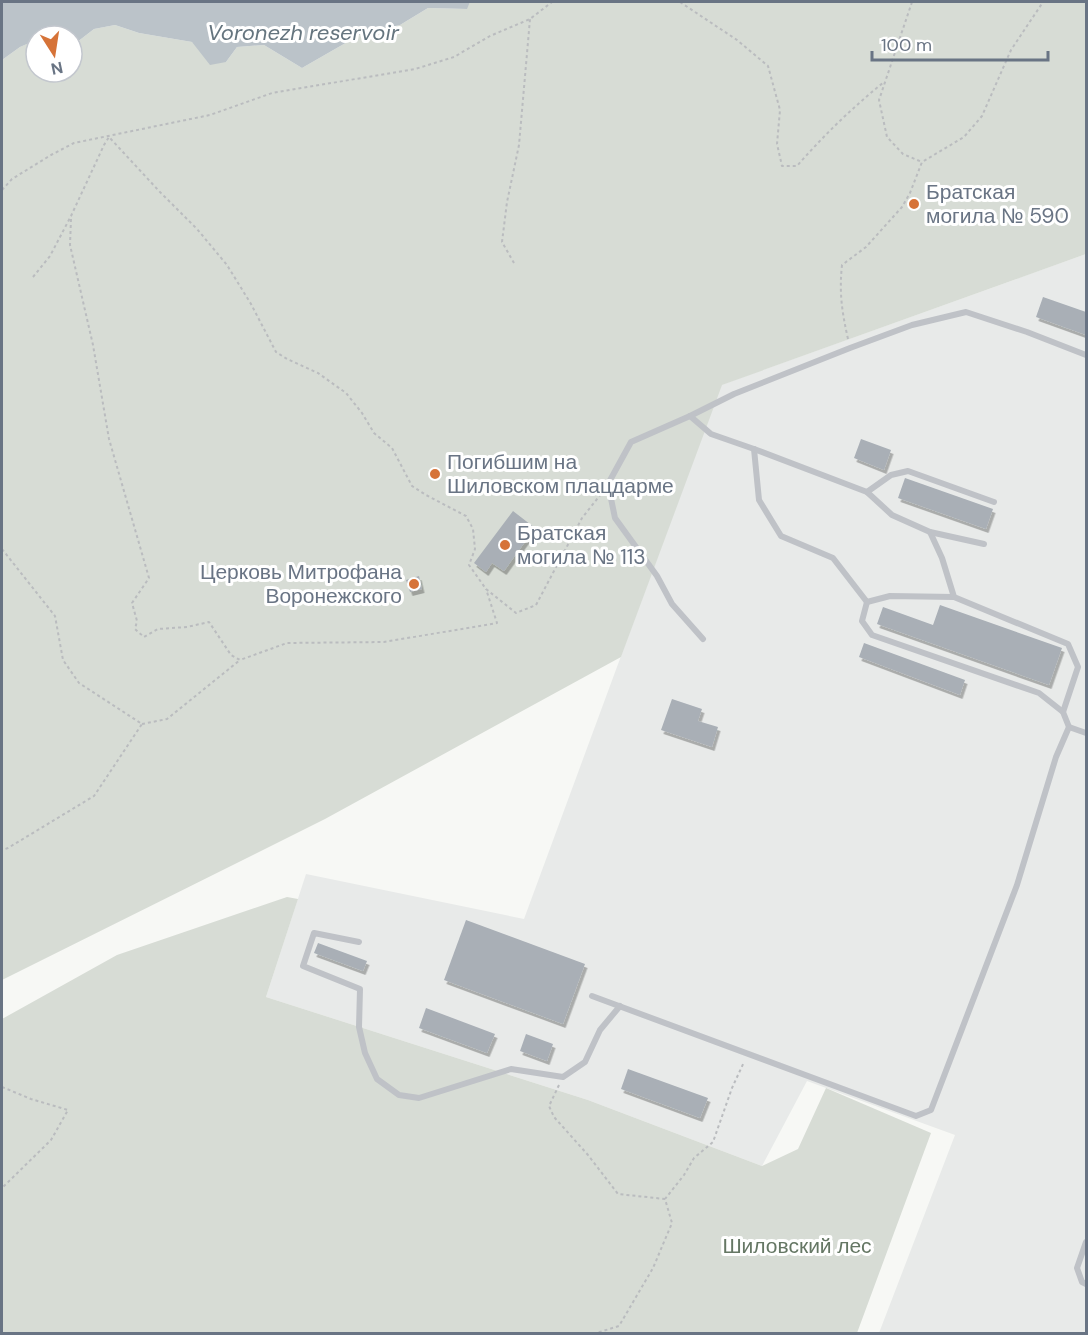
<svg xmlns="http://www.w3.org/2000/svg" width="1088" height="1335" viewBox="0 0 1088 1335" font-family="'DM Sans',sans-serif">
<style>
.built{fill:#e8eae9}
.green{fill:#d7dcd5}
.water{fill:#bbc3c9}
.building{fill:#a9afb6;filter:url(#shadow)}
.lines{fill:none;stroke-linecap:round;stroke-linejoin:round}
.path{stroke:#babcbf;stroke-width:2;stroke-dasharray:3 3;stroke-linecap:butt}
.service{stroke:#bfc2c7;stroke-width:6}
.poi-dot{fill:#d67338;stroke:#fff;stroke-width:2}
.labels{text-anchor:middle;dominant-baseline:central;stroke-width:6;stroke-linejoin:round;paint-order:stroke}
.poi-label{font-size:21px;fill:#697484;stroke:#fff;text-anchor:start}
.park-label{font-size:21px;fill:#657764;stroke:#fff}
.water-label{font-size:22px;font-style:italic;fill:#65757f;stroke:#fff}
</style>
<defs>
<filter id="shadow"><feDropShadow dx="2.5" dy="4" stdDeviation="0" flood-color="#0004"/></filter>
</defs>
<rect width="100%" height="100%" fill="#f7f8f5"/>
<path class="built" d="M 1086,254 L 1086,1333 L 879,1333 L 955,1135 L 807,1081 L 762,1166 L 588,1100 L 266,997 L 306,874 L 524,919 L 721,385 Z"/>
<g class="green">
<path d="M 470,2 L 1086,2 L 1086,254 L 722,385 L 621,657 L 325,819 L 2,980 L 2,60 L 20,47 L 35,40 L 36,72 L 72,72 L 72,46 L 94,29 L 115,25 L 139,33 L 192,42 L 226,62 L 237,47 L 264,45 L 302,68 L 363,33 L 400,25 L 428,8 L 466,9 Z"/>
<path d="M 287,897 L 298,899 L 266,997 L 588,1100 L 762,1166 L 798,1149 L 826,1088 L 931,1133 L 857,1333 L 2,1333 L 2,1019 L 117,955 Z"/>
</g>
<path class="water" d="M 2,2 L 470,2 L 467,9 L 428,8 L 400,25 L 363,33 L 302,68 L 264,45 L 237,47 L 226,62 L 210,65 L 192,42 L 139,33 L 115,25 L 94,29 L 72,46 L 72,36 L 36,36 L 36,40 L 20,47 L 2,60 Z"/>
<g class="building">
<path d="M 1043,297 L 1086,312 L 1086,335 L 1036,317 Z"/>
<path d="M 861,439 L 891,450 L 884,470 L 854,458 Z"/>
<path d="M 905,478 L 993,509 L 986,529 L 898,498 Z"/>
<path d="M 513,511 L 535,528 L 504,571 L 492,563 L 486,572 L 474,563 Z"/>
<path d="M 419,576 L 422,589 L 410,592 L 406,580 Z"/>
<path d="M 940,605 L 1062,648 L 1049,685 L 877,624 L 883,607 L 933,625 Z"/>
<path d="M 864,643 L 965,680 L 960,695 L 859,657 Z"/>
<path d="M 672,699 L 702,709 L 698,721 L 718,727 L 712,747 L 661,730 Z"/>
<path d="M 466,920 L 585,964 L 563,1024 L 444,980 Z"/>
<path d="M 318,943 L 367,961 L 363,971 L 314,953 Z"/>
<path d="M 426,1008 L 495,1034 L 487,1053 L 419,1028 Z"/>
<path d="M 526,1034 L 553,1044 L 547,1061 L 520,1051 Z"/>
<path d="M 628,1069 L 708,1098 L 700,1118 L 621,1089 Z"/>
</g>
<g class="lines">
<g class="path">
<path d="M 680,2 L 737,40 L 768,66 L 780,110 L 777,144 L 782,166 L 797,166 C 824,135 853,107 884,82"/>
<path d="M 912,2 L 879,100 L 887,137 L 903,154 L 922,162"/>
<path d="M 2,190 L 12,179 L 51,155 L 74,143 L 210,115 L 272,93 L 415,69 L 454,57 L 490,36 L 530,19 L 552,2"/>
<path d="M 71,219 L 70,245 L 93,345 L 109,439 L 149,578 L 132,603 L 137,621 L 135,629 L 144,637 L 158,629 L 187,627 L 209,622 L 231,655 L 240,660 L 287,643 L 384,642 L 497,623 L 486,589"/>
<path d="M 514,263 L 502,242 L 507,202 L 519,145 L 530,19"/>
<path d="M 33,277 L 50,256 L 71,216 L 104,145 L 109,137 L 159,191 L 197,229 L 227,265 L 251,304 L 276,352 L 287,359 L 318,373 L 346,393 L 362,413 L 374,433 L 392,448 L 412,486 L 426,495 L 466,516 L 473,529 L 475,549 L 469,565 L 486,589 L 516,613 L 536,605 L 582,518 L 601,494"/>
<path d="M 848,339 C 842,312 839,293 842,265 L 866,247 L 902,207 L 910,193 L 922,162 L 964,137 L 982,116 L 1011,50 L 1043,2"/>
<path d="M 2,549 L 55,616 L 63,660 L 79,683 L 142,724 L 94,796 L 8,848 L 2,850"/>
<path d="M 142,724 L 167,719 L 240,660"/>
<path d="M 559,1085 L 549,1106 L 554,1117 L 588,1155 L 618,1194 L 665,1199"/>
<path d="M 2,1087 L 31,1099 L 68,1110 L 51,1140 L 2,1188"/>
<path d="M 593,1334 L 619,1326 L 653,1268 L 672,1223 L 665,1199 L 684,1175 L 694,1158 L 713,1142 L 732,1088 L 744,1062"/>
</g>
<g class="service">
<path d="M 690,416 L 631,442 L 608,484 L 615,518 L 657,576 L 672,604 L 703,639"/>
<path d="M 754,449 L 759,500 L 781,536 L 833,558 L 867,602 L 890,596 L 954,597"/>
<path d="M 867,492 L 891,475 L 908,471 L 994,502"/>
<path d="M 930,532 L 942,558 L 954,597 L 1068,644 L 1078,667 L 1063,712 L 1069,727"/>
<path d="M 984,544 L 930,532 L 892,515 L 867,492 L 754,449 L 711,434 L 690,416 L 734,394 L 850,348 L 912,325 L 966,312 L 1027,332 L 1086,355"/>
<path d="M 867,602 L 862,621 L 872,635 L 1039,693 L 1063,712"/>
<path d="M 359,942 L 314,933 L 303,966 L 360,989 L 359,1027 L 365,1053 L 377,1079 L 399,1095 L 419,1098 L 511,1069 L 563,1077 L 585,1062 L 600,1030 L 620,1006"/>
<path d="M 592,996 L 916,1116 L 931,1110 L 1017,885 L 1056,757 L 1069,727 L 1086,733"/>
<path d="M 1086,1242 L 1077,1268 L 1082,1282 L 1086,1284"/>
</g>
</g>
<g class="poi-dot">
<circle cx="914" cy="204" r="6"/>
<circle cx="435" cy="474" r="6"/>
<circle cx="505" cy="545" r="6"/>
<circle cx="414" cy="584" r="6"/>
</g>
<g class="labels">
<g class="poi-label">
<text x="926" y="192">Братская<tspan x="926" dy="24">могила № 590</tspan></text>
<text x="447" y="462">Погибшим на<tspan x="447" dy="24">Шиловском плацдарме</tspan></text>
<text x="517" y="533">Братская<tspan x="517" dy="24">могила № 113</tspan></text>
<text x="402" y="572" text-anchor="end">Церковь Митрофана<tspan x="402" dy="24">Воронежского</tspan></text>
</g>
<g class="park-label">
<text x="797" y="1246">Шиловский лес</text>
</g>
<g class="water-label">
<text x="303" y="32">Voronezh reservoir</text>
</g>
</g>
<rect width="1088" height="1335" fill="none" stroke="#697484" stroke-width="6"/>
<g transform="translate(54 54) rotate(168)"><circle r="28" fill="#ffffff" stroke="#c3c7ce" stroke-width="1.5"/>
<path d="M0-4.5L10 22L0 15L-10 22Z" fill="#d67338"/>
<text y="-9" font-size="16" font-weight="bold" text-anchor="middle" fill="#697484">N</text>
</g>
<path d="M872 51v9h176v-9" fill="none" stroke="#697484" stroke-width="3"/>
<text x="881" y="51" font-size="18" fill="#697484" stroke="#ffffff" stroke-width="4.5" paint-order="stroke">100 m</text>
</svg>
